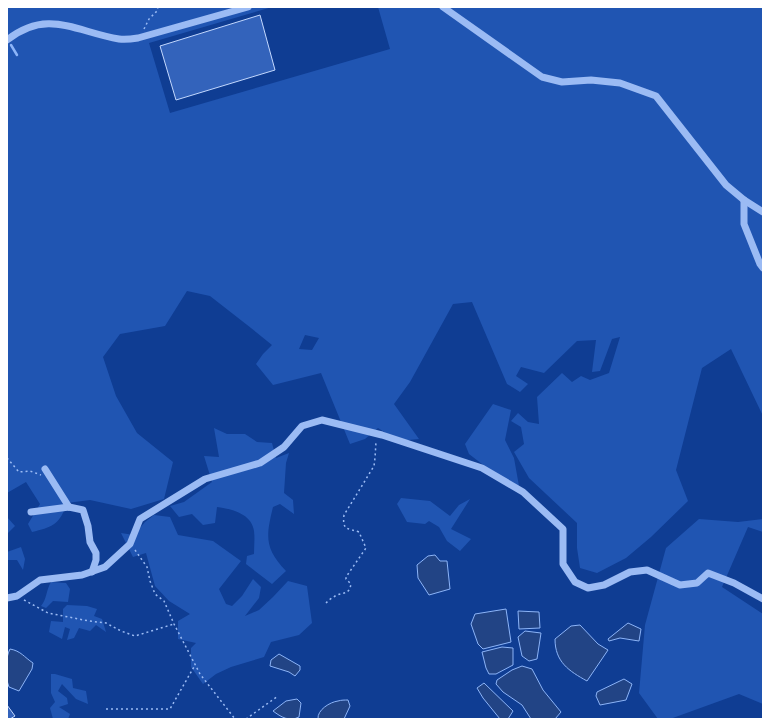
<svg xmlns="http://www.w3.org/2000/svg" width="770" height="726" viewBox="0 0 770 726" font-family="'Varela Round',sans-serif">
<style>
.green{fill:#2055b2;fill-rule:evenodd}
.water{fill:#224485;stroke:#8cb4f8}
.lines{fill:none;stroke-linecap:round;stroke-linejoin:round}
.stream{stroke:#8cb4f8;stroke-width:2.5}
.building{fill:#3363bb;stroke:#c3d8fe}
.path{stroke:#9bbbf4;stroke-width:1.5;stroke-dasharray:2 3;stroke-linecap:butt}
.minor{stroke:#9bbbf4;stroke-width:7}
</style>
<rect width="100%" height="100%" fill="#0f3d93"/>
<g class="green">
<path d="M 7,7 L 272,7 L 149,43 L 170,113 L 390,49 L 378,7 L 763,7 L 763,416 L 731,349 L 702,368 L 676,470 L 688,501 L 651,537 L 626,558 L 597,573 L 580,568 L 577,548 L 577,523 L 529,478 L 514,452 L 524,444 L 521,427 L 511,421 L 518,413 L 528,422 L 539,424 L 537,397 L 562,373 L 572,382 L 581,376 L 590,380 L 609,373 L 620,337 L 612,339 L 600,371 L 592,372 L 596,340 L 577,341 L 544,373 L 521,367 L 516,376 L 528,384 L 520,392 L 507,384 L 472,302 L 453,304 L 410,382 L 394,404 L 419,439 L 398,441 L 378,428 L 365,439 L 350,444 L 321,373 L 273,385 L 256,364 L 263,354 L 272,345 L 251,328 L 210,296 L 187,291 L 165,326 L 120,334 L 103,357 L 116,396 L 137,433 L 173,462 L 164,499 L 131,509 L 90,500 L 67,503 C 60,524 53,527 32,532 L 28,524 L 40,504 L 26,482 L 7,493 ZM 305,335 L 319,338 L 312,350 L 299,349 Z"/>
<path d="M 493,404 L 511,410 L 505,440 L 514,458 L 519,486 L 495,474 L 469,454 L 465,444 Z"/>
<path d="M 214,428 L 227,434 L 245,434 L 257,442 L 272,443 L 276,458 L 289,453 L 286,463 L 284,493 L 293,500 L 294,514 L 280,504 L 273,507 C 266,536 264,548 286,571 L 272,584 L 246,564 L 247,556 L 254,554 C 254,546 255,539 254,531 C 252,514 232,509 217,507 L 215,523 L 203,525 L 192,514 L 179,517 L 170,506 L 184,502 L 212,482 L 204,456 L 219,457 Z"/>
<path d="M 401,498 L 430,501 L 450,516 L 459,505 L 470,499 L 451,529 L 471,539 L 460,551 L 447,541 L 439,527 L 429,521 L 425,524 L 407,522 L 397,504 Z"/>
<path d="M 154,515 L 170,517 L 178,535 L 213,541 L 241,561 L 219,589 L 226,604 L 232,606 L 242,596 L 253,579 L 261,587 L 259,598 L 245,616 L 259,610 L 273,597 L 288,581 L 307,586 L 312,623 L 299,635 L 271,642 L 264,657 L 231,667 L 216,674 L 203,684 L 191,667 L 191,648 L 196,643 L 178,639 L 178,621 L 190,614 L 169,601 L 155,586 L 146,553 L 133,557 L 121,533 L 134,535 L 145,522 Z"/>
<path d="M 7,517 L 15,526 L 7,534 Z"/>
<path d="M 699,519 L 738,522 L 763,519 L 763,532 L 748,527 L 722,587 L 763,614 L 763,704 L 739,694 L 670,719 L 658,719 L 639,693 L 645,625 L 666,548 Z"/>
<path d="M 21,547 L 25,559 L 23,570 L 17,560 L 7,560 L 7,552 Z"/>
<path d="M 51,582 L 66,583 L 70,589 L 68,602 L 53,601 L 46,608 L 41,606 C 47,599 46,590 51,582 Z"/>
<path d="M 67,605 L 87,606 L 97,609 L 94,616 L 102,619 L 106,632 L 96,625 L 90,631 L 79,628 L 74,638 L 67,640 L 70,629 L 65,627 L 62,639 L 49,632 L 51,621 L 63,622 L 63,609 Z"/>
<path d="M 51,674 L 55,674 L 72,679 L 73,688 L 86,691 L 88,704 L 76,699 L 62,684 L 58,691 L 67,698 L 68,704 L 59,707 L 70,714 L 68,719 L 53,719 L 50,708 L 55,702 L 51,693 Z"/>
</g>
<g class="water">
<path d="M 435,555 L 440,561 L 447,561 L 450,589 L 429,595 L 418,578 L 417,565 L 428,556 Z"/>
<path d="M 506,609 L 511,642 L 483,649 L 478,644 L 471,624 L 475,614 Z"/>
<path d="M 518,611 L 539,612 L 540,628 L 519,629 Z"/>
<path d="M 628,623 L 641,629 L 639,641 L 620,638 L 609,641 L 608,639 Z"/>
<path d="M 580,625 L 598,644 L 608,650 L 587,681 C 569,671 555,662 555,639 L 571,626 Z"/>
<path d="M 525,631 L 541,633 L 537,659 L 529,661 L 522,656 L 518,637 Z"/>
<path d="M 502,647 L 513,648 L 513,665 L 496,674 L 489,674 L 486,668 L 482,652 Z"/>
<path d="M 10,649 C 21,651 24,657 33,663 L 32,669 L 19,691 L 9,687 C 5,677 5,658 10,649 Z"/>
<path d="M 279,654 L 300,666 L 300,670 L 295,676 L 289,672 L 270,666 L 271,660 Z"/>
<path d="M 522,666 L 532,669 L 543,690 L 561,712 L 555,719 L 531,719 L 522,705 L 503,692 L 496,684 L 497,680 L 512,670 Z"/>
<path d="M 624,679 L 632,684 L 626,700 L 600,705 L 596,696 L 597,692 Z"/>
<path d="M 484,683 L 513,711 L 508,719 L 500,719 L 483,698 L 477,688 Z"/>
<path d="M 297,699 L 301,703 L 299,717 C 289,722 281,717 273,711 L 286,701 Z"/>
<path d="M 348,700 L 350,706 L 344,719 L 318,719 C 317,710 330,702 338,701 C 341,700 345,700 348,700 Z"/>
</g>
<g class="lines">
<path class="stream" d="M 11,45 L 17,55"/>
</g>
<g class="building">
<path d="M 260,15 L 275,70 L 176,100 L 160,46 Z"/>
<path d="M 7,705 L 15,716 L 10,719 L 7,719 Z"/>
</g>
<g class="lines">
<g class="path">
<path d="M 144,29 L 149,19 L 157,11 L 158,7"/>
<path d="M 7,458 L 19,472 L 30,471 L 41,475"/>
<path d="M 135,550 L 147,567 L 150,581 L 155,594 L 164,601 L 174,624 L 200,674 L 235,719"/>
<path d="M 24,600 L 48,613 L 89,621 L 106,623 L 121,631 L 135,636 L 174,624"/>
<path d="M 326,603 C 329,600 333,597 337,595 C 344,592 349,595 351,584 L 346,579 L 346,577 L 366,548 L 359,532 C 348,528 342,531 344,515 L 374,466 L 375,458 L 376,442"/>
<path d="M 106,709 L 170,709 L 195,665"/>
<path d="M 246,719 L 278,696"/>
</g>
<g class="minor">
<path d="M 443,7 L 542,77 L 562,82 L 591,80 L 620,83 L 656,96 L 726,185 L 744,200 L 763,212"/>
<path d="M 7,40 C 48,8 76,32 119,39 C 125,40 132,39 138,38 L 248,7"/>
<path d="M 744,200 L 744,224 L 760,264 L 763,268"/>
<path d="M 45,469 L 69,507"/>
<path d="M 31,512 L 69,507 L 83,510 L 88,526 L 90,542 L 96,553 L 96,560 L 92,572"/>
<path d="M 7,598 L 17,596 L 40,580 L 82,575 L 105,567 L 130,544 L 140,519 L 205,479 L 260,463 L 284,447 L 302,426 L 322,420 L 382,435 L 482,468 L 523,492 L 563,529 L 563,564 L 575,582 L 588,588 L 604,585 L 630,572 L 647,570 L 680,585 L 697,583 L 708,573 L 734,583 L 763,599"/>
</g>
</g>
<rect width="770" height="726" fill="none" stroke="#ffffff" stroke-width="16"/>
</svg>
